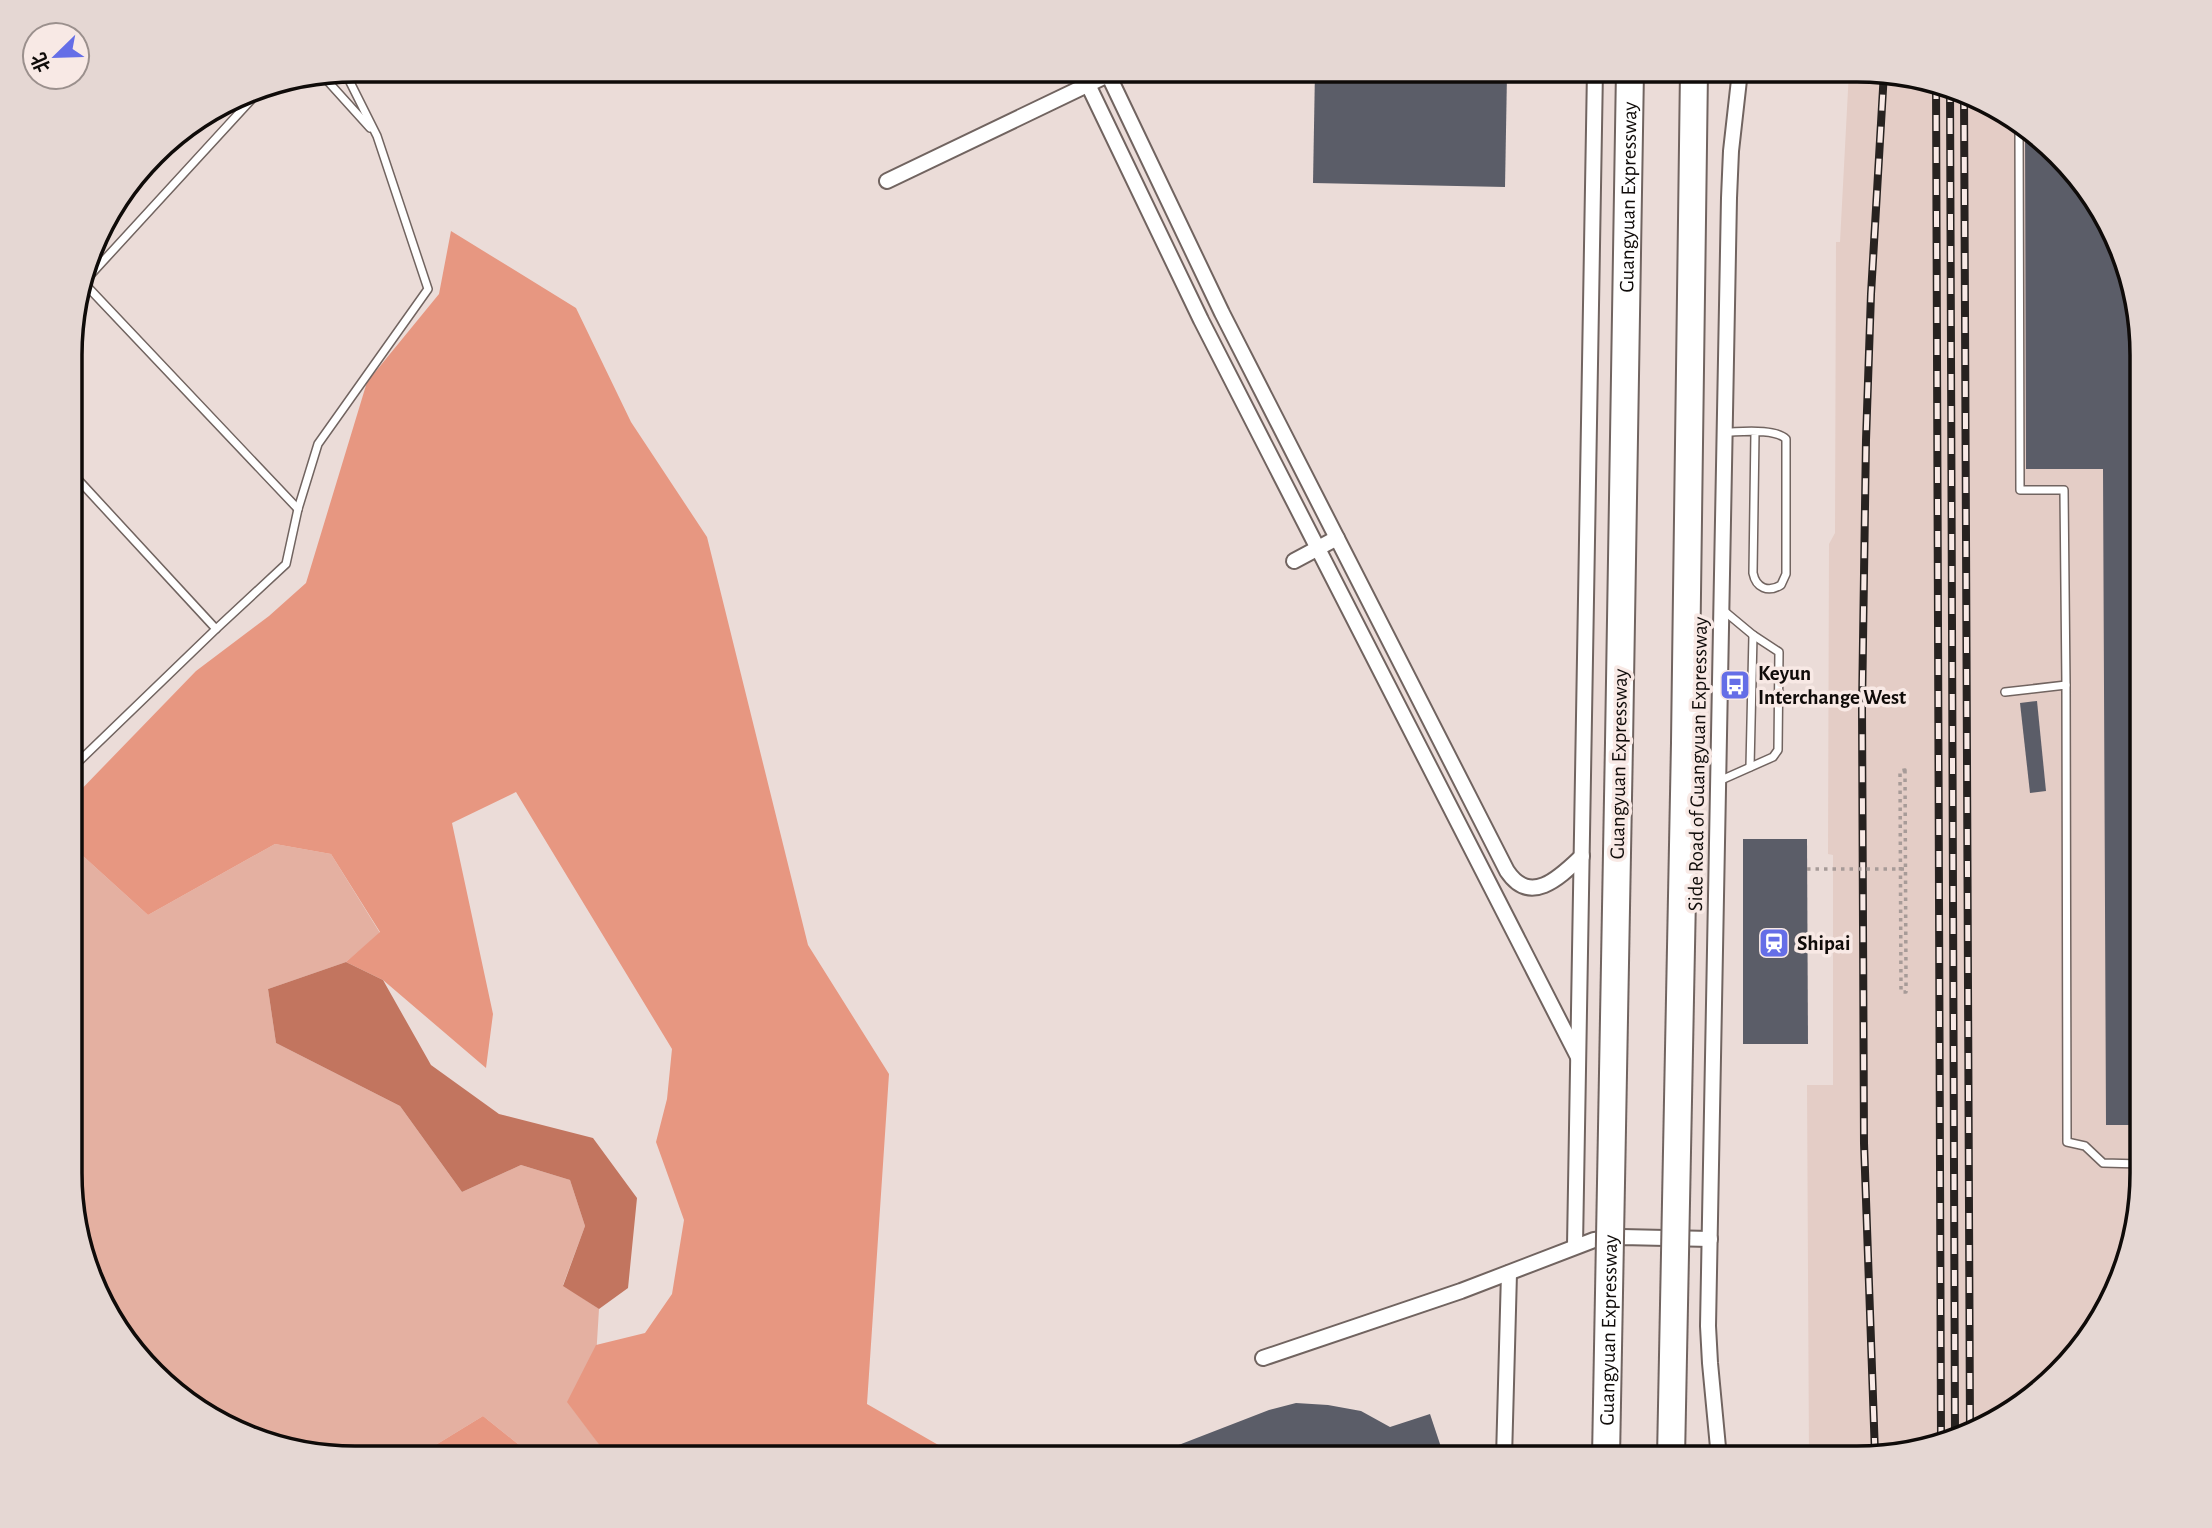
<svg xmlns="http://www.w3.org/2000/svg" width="2212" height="1528" viewBox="0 0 2212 1528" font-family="'Alegreya Sans','Noto Sans SC',sans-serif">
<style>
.built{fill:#e4cdc6}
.green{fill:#e4b0a1}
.forest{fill:#e79781}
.water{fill:#c2755f}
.building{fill:#5b5d68}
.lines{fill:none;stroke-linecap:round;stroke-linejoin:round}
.lane-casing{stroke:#716460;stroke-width:10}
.street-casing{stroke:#716460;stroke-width:18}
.highway-casing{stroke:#716460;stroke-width:30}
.path{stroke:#a79b98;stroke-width:3.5;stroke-dasharray:3.5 5;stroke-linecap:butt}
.lane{stroke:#fff;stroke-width:7}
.street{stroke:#fff;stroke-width:14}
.highway{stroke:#fff;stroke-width:26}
.rail-casing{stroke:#272220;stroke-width:8}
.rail{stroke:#f8e9e5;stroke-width:5;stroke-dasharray:16;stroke-linecap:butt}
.highway-bridge-casing{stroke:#716460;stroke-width:30;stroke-linecap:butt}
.path-bridge{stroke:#a79b98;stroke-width:3.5;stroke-dasharray:3.5 5;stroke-linecap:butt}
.highway-bridge{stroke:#fff;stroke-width:26}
.labels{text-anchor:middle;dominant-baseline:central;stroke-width:7;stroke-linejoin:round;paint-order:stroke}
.street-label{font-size:21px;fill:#0f0b09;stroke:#f8e9e5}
.poi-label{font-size:21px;font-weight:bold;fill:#0f0b09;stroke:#f8e9e5;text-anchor:start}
.rim{fill:none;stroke:#0f0b09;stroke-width:3.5}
</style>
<rect width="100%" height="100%" fill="#ebdcd8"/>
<path class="built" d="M 1849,71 L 1875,71 L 1949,85 L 2030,129 L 2112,229 L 2141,337 L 2141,1191 L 2127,1265 L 2083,1346 L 1983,1428 L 1857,1458 L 1809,1458 L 1807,1085 L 1833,1085 L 1833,855 L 1828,854 L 1829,544 L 1835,533 L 1836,242 L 1840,242 Z"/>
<path class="green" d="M 275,844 L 331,854 L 380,933 L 346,962 L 268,989 L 276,1043 L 400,1106 L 462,1192 L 521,1165 L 570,1180 L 585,1226 L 563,1285 L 599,1309 L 596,1358 L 568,1402 L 609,1458 L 534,1457 L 483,1416 L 416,1457 L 337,1457 L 263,1443 L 182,1399 L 108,1315 L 72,1210 L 72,846 L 148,915 Z"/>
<g class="forest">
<path d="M 451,231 L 576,308 L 631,422 L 707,537 L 808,945 L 889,1074 L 867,1404 L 961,1458 L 609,1458 L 567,1402 L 596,1345 L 645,1333 L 672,1294 L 684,1220 L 656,1142 L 667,1099 L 672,1049 L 516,792 L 452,823 L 493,1014 L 486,1068 L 383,980 L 346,962 L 380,932 L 331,854 L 275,844 L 148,915 L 72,846 L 72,799 L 196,671 L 269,616 L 306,583 L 367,382 L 439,294 Z"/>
<path d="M 483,1416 L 534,1457 L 416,1457 Z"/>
</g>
<path class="water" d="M 346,962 L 383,980 L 431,1065 L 499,1114 L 593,1138 L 637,1198 L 628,1288 L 599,1309 L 563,1286 L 585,1226 L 570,1180 L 521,1165 L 462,1192 L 400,1106 L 276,1043 L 268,989 Z"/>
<g class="building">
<path d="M 1315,70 L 1507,74 L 1505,187 L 1313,183 Z"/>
<path d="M 2025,126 L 2030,129 L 2112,229 L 2136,317 L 2139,1125 L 2106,1125 L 2103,469 L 2026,469 Z"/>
<path d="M 2037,701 L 2046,791 L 2030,793 L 2020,703 Z"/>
<path d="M 1743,839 L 1807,839 L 1808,1044 L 1743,1044 Z"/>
<path d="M 1296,1403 L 1328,1405 L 1361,1411 L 1390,1427 L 1430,1414 L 1442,1450 L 1419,1458 L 1145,1458 L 1269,1410 Z"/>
</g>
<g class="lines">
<g class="lane-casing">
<g id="lane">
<path d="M 323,76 L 370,128"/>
<path d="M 2019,123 L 2020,490 L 2064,490 L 2066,685"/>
<path d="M 83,282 L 298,509"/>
<path d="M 83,283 L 262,88"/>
<path d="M 1725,432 C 1740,432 1775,428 1786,439 L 1786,574 L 1781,585 C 1768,593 1756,588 1753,573 L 1755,432"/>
<path d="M 72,473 L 216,629"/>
<path d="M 2005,692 L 2066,685 L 2067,1142 L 2085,1146 L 2103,1163 L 2141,1164"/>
<path d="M 1750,767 L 1753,635"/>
<path d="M 72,768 L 216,629 L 286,564 L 298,509 L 318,444 L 428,289 L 377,136 L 345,72"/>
<path d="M 1719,781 L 1773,757 L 1778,750 L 1779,652 L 1753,635 L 1723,610"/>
</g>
</g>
<g class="street-casing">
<g id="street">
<path d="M 1081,70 L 1201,320 L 1578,1057"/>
<path d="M 1106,70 L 1222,313 L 1507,871 C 1531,907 1561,876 1582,856"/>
<path d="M 887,181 L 1108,75"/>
<path d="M 1294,561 L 1337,538"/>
<path d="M 1575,1246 L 1595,70"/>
<path d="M 1263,1358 L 1461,1291 L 1594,1240 L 1622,1237 L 1710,1239"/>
<path d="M 1504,1458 L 1509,1273"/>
<path d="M 1719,1458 L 1710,1363 L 1708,1326 L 1729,198 L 1731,151 L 1740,71"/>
</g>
</g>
<g class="highway-casing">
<g id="highway">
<path id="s1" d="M 1619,743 L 1630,70"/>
<path d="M 1685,743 L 1694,71"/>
</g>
</g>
<path class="path" d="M 1905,770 L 1906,982 L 1906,992 L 1901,992 L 1900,771 Z"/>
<use href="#lane" class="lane"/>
<use href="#street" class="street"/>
<use href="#highway" class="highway"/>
<g class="rail-casing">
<g id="rail">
<path d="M 1936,83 L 1941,1438"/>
<path d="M 1950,86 L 1955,1435"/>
<path d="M 1964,93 L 1970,1432"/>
<path d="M 1875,1454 L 1864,1143 L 1862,708 L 1866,440 L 1871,294 L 1884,72"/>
</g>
</g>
<use href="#rail" class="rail"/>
<g class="highway-bridge-casing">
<g id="highway-bridge">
<path id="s2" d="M 1606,1458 L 1619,743"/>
<path d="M 1671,1458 L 1685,743"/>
</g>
</g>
<path class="path-bridge" d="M 1807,869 L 1907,869"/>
<use href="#highway-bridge" class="highway-bridge"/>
</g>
<defs>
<g id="bus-square" transform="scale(1.575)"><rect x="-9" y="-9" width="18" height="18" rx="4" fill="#656ee7" stroke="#f8e9e5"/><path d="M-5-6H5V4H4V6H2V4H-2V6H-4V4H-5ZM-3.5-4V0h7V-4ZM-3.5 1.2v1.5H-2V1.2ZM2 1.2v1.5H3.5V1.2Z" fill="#fff"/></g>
<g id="station-square" transform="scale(1.575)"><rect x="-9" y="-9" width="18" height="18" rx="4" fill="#656ee7" stroke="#f8e9e5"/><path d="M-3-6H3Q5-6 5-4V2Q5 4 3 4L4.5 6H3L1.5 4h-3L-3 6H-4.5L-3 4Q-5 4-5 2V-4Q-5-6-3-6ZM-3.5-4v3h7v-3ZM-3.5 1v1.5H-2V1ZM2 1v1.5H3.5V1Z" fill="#fff"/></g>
</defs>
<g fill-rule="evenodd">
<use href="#bus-square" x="1735" y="685"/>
<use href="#station-square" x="1774" y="943"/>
</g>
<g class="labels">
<g class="street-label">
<text stroke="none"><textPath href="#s1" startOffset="546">Guangyuan Expressway</textPath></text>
<text transform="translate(1619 764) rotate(-89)">Guangyuan Expressway</text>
<text transform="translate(1698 764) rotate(-89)">Side Road of Guangyuan Expressway</text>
<text stroke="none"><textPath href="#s2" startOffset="128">Guangyuan Expressway</textPath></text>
</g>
<g class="poi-label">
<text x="1758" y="673">Keyun<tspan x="1758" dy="24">Interchange West</tspan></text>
<text x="1797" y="943">Shipai</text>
</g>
</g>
<path d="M0 0H2212V1528H0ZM355 82H1857A273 273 0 0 1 2130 355V1173A273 273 0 0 1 1857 1446H355A273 273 0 0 1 82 1173V355A273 273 0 0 1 355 82Z" fill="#e5d7d3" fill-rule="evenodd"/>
<path class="rim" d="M355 82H1857A273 273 0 0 1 2130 355V1173A273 273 0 0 1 1857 1446H355A273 273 0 0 1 82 1173V355A273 273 0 0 1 355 82Z"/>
<g transform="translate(56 56) rotate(247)"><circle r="33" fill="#f8e9e5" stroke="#9b908d" stroke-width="2"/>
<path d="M0-5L12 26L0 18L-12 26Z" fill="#656ee7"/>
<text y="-10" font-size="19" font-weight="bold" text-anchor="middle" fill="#0f0b09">北</text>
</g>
</svg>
